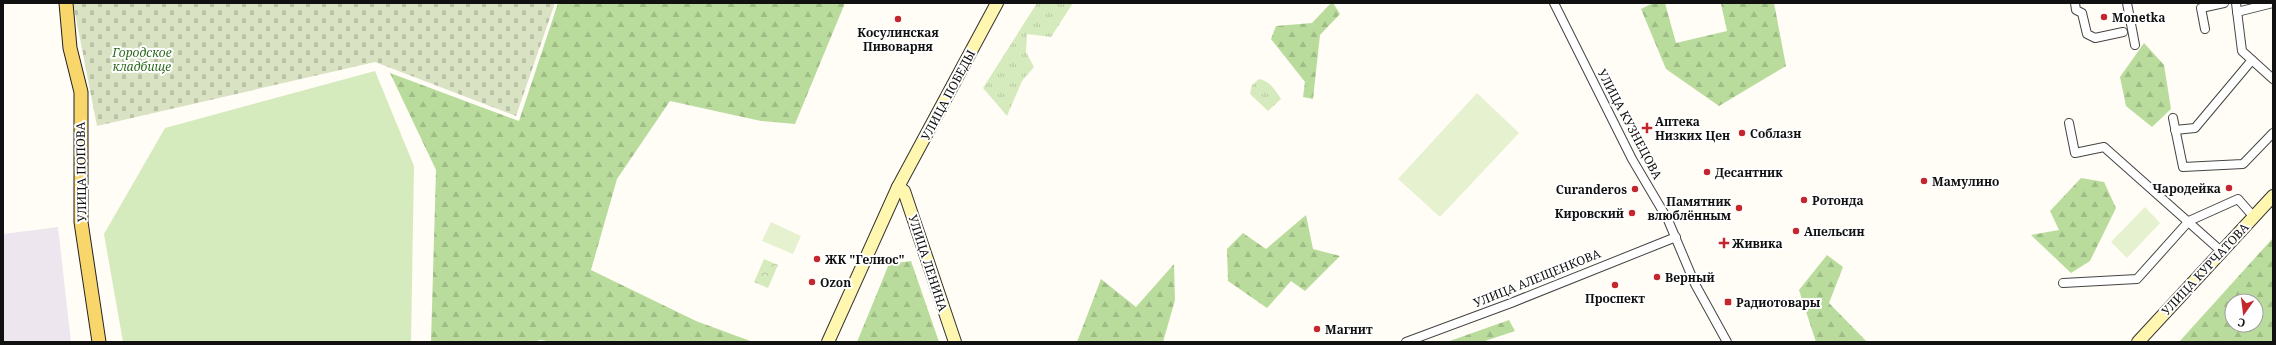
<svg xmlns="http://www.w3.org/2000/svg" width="2276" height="345" viewBox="0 0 2276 345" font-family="'Noto Serif',serif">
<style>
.industrial{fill:#eee6ef}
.grass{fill:url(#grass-tufts)}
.forest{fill:url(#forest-firs);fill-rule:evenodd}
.cemetery{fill:url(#cemetery-stones)}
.park{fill:url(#park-crowns)}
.garden{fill:#d5ebbd}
.pitch{fill:#e6f2cf}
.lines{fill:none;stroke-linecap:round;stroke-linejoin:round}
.street-casing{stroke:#444;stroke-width:10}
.secondary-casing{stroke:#333;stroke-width:14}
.primary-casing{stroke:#222;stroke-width:15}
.street{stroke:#fff;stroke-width:8}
.secondary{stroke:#fff6b0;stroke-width:12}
.primary{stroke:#f9d66b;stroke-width:13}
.poi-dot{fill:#c4262e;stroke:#fff;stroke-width:1.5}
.labels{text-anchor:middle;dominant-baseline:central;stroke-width:4;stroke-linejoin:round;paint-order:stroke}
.poi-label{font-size:12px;font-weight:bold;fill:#111;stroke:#fff;text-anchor:start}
.park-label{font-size:12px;font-style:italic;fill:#2f6b1f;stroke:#fff}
.street-label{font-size:12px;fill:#111;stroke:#fff}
</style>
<defs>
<pattern id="grass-tufts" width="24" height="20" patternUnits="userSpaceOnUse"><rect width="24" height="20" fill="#d5ebbd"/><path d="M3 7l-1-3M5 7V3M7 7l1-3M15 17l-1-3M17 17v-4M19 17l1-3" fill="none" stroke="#b6c8a1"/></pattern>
<pattern id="forest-firs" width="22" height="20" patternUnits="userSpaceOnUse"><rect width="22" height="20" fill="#b9dc9c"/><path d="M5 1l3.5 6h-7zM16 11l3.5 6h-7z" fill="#9ebc85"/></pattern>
<pattern id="cemetery-stones" width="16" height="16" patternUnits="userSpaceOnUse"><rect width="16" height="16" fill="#d9e3c4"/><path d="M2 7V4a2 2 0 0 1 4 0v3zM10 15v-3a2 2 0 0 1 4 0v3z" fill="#b9c2a7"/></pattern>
<pattern id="park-crowns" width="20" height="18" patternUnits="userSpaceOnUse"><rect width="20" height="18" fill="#d5ebbd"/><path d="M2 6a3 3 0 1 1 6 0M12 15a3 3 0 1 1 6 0" fill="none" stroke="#b6c8a1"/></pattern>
</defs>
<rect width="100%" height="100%" fill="#fffdf5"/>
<path class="industrial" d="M 58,227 L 71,342 L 3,342 L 3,234 Z"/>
<g class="grass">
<path d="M 1037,3 L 1073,3 L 1051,37 L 1027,34 L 1026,52 L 1034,67 L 1022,81 L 1007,116 L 983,88 Z"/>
<path d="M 1259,79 C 1270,81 1275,90 1281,99 L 1268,111 L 1250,94 L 1252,85 Z"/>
</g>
<g class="forest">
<path d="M 558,3 L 845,3 L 795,124 L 761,121 L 670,101 L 617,179 L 591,270 L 696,321 L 753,342 L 553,342 L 540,340 L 534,342 L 431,342 L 436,170 L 390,73 L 519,121 Z"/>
<path d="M 1331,3 L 1333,3 L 1340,14 L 1320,35 L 1313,99 L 1303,97 L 1305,82 L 1271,39 L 1276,26 L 1312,23 Z"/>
<path d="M 1653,3 L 1665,3 L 1676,43 L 1727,31 L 1721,4 L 1774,3 L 1786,66 L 1719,106 L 1666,69 L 1641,9 Z"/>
<path d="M 2144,43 L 2164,65 L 2171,109 L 2152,127 L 2126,106 L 2120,77 Z"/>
<path d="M 2081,178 L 2104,182 L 2116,208 L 2090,261 L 2071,273 L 2031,235 L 2059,230 L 2050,211 Z"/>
<path d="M 1306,215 L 1313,249 L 1340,256 L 1305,291 L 1291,281 L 1267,308 L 1228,281 L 1227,249 L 1243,233 L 1266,249 Z"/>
<path d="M 2273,238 L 2273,342 L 2179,342 ZM 2232,301 L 2256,301 L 2256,325 L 2232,325 Z"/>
<path d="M 1827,255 L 1843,267 L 1829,303 L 1867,342 L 1816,342 L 1799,290 Z"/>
<path d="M 911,261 L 939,342 L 857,342 L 889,264 Z"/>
<path d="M 1174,264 L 1175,300 L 1163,342 L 1077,342 L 1101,279 L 1136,307 Z"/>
<path d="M 1509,320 L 1515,331 L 1482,342 L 1447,342 Z"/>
</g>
<path class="cemetery" d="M 73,3 L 555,3 L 516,116 L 375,62 L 97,126 Z"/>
<path class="park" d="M 764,259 L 778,265 L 768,288 L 754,282 Z"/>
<path class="garden" d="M 375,71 L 414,166 L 411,342 L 123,342 L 104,234 L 165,128 Z"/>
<g class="pitch">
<path d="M 1477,93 L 1519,133 L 1440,217 L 1398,179 Z"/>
<path d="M 2145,207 L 2160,223 L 2127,258 L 2111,242 Z"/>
<path d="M 771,222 L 801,236 L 793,254 L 762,241 Z"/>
</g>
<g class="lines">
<g class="street-casing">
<g id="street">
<path d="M 1554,3 L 1632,159 L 1668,220 L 1695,284 L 1727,342"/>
<path d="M 2075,3 L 2076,10 L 2082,13 L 2087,34 L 2095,38 L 2123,32"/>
<path d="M 2127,3 L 2135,45"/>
<path d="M 2236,3 L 2242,51 L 2273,79"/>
<path d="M 2237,12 L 2273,3"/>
<path d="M 2205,29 L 2201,8 L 2224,3"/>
<path d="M 2173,118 L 2183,167 L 2243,164 L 2273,133"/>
<path d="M 2069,123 L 2075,153 L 2104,147 L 2221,251"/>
<path d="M 2175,130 L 2195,128 L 2252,60"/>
<path d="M 2063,283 L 2137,279 L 2189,221 L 2238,199 L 2253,216"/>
<path d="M 1406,342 L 1511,303 L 1676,237"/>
</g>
</g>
<g class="secondary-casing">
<g id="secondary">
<path d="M 898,187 L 904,191 L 955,342"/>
<path d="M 828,342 L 898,187 L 997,3"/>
<path d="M 2138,342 L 2273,196"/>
</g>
</g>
<g class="primary-casing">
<path id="primary" d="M 66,3 L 70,48 L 81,92 L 81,222 L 99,342"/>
</g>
<use href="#street" class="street"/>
<use href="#secondary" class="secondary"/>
<use href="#primary" class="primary"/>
</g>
<g class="poi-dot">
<circle cx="2104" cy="17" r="4"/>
<circle cx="898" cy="19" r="4"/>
<path d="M1645 122h4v4h4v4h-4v4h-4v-4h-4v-4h4z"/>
<circle cx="1742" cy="133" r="4"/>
<circle cx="1707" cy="172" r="4"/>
<circle cx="1924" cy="181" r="4"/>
<circle cx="2229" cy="188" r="4"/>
<circle cx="1635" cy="189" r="4"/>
<circle cx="1804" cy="200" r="4"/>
<circle cx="1739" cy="208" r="4"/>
<circle cx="1632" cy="213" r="4"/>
<circle cx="1796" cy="231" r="4"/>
<path d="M1722 237h4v4h4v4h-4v4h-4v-4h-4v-4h4z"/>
<circle cx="817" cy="259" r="4"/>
<circle cx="1657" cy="277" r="4"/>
<circle cx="812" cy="282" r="4"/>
<circle cx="1615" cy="285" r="4"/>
<rect x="1724" y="298" width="8" height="8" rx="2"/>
<circle cx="1317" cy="329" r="4"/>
</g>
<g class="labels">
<g class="poi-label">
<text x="2112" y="17">Monetka</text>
<text x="898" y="32" text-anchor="middle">Косулинская<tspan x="898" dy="14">Пивоварня</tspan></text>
<text x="1655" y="121">Аптека<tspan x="1655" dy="14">Низких Цен</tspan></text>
<text x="1750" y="133">Соблазн</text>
<text x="1715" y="172">Десантник</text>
<text x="1932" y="181">Мамулино</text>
<text x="2221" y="188" text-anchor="end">Чародейка</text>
<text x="1627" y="189" text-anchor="end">Curanderos</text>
<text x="1812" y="200">Ротонда</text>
<text x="1731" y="201" text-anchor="end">Памятник<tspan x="1731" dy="14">влюблённым</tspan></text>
<text x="1624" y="213" text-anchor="end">Кировский</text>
<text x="1804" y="231">Апельсин</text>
<text x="1732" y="243">Живика</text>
<text x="825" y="259">ЖК "Гелиос"</text>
<text x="1665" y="277">Верный</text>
<text x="820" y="282">Ozon</text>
<text x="1615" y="298" text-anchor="middle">Проспект</text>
<text x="1736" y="302">Радиотовары</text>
<text x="1325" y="329">Магнит</text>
</g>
<g class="park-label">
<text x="142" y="52">Городское<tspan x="142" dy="14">кладбище</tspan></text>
</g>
<g class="street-label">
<text transform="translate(948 95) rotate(-62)">УЛИЦА ПОБЕДЫ</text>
<text transform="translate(1630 124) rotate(62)">УЛИЦА КУЗНЕЦОВА</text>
<text transform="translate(81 172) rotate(-91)">УЛИЦА ПОПОВА</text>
<text transform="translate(928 263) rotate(72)">УЛИЦА ЛЕНИНА</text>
<text transform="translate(2205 269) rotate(-47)">УЛИЦА КУРЧАТОВА</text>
<text transform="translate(1537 278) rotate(-22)">УЛИЦА АЛЕЩЕНКОВА</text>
</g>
</g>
<rect width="2276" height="345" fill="none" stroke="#111111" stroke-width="8"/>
<g transform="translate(2244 313) rotate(194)"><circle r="19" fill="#ffffff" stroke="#a0a0a0"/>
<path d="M0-3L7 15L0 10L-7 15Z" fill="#c4262e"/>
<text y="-6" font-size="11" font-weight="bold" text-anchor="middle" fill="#111111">С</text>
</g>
</svg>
